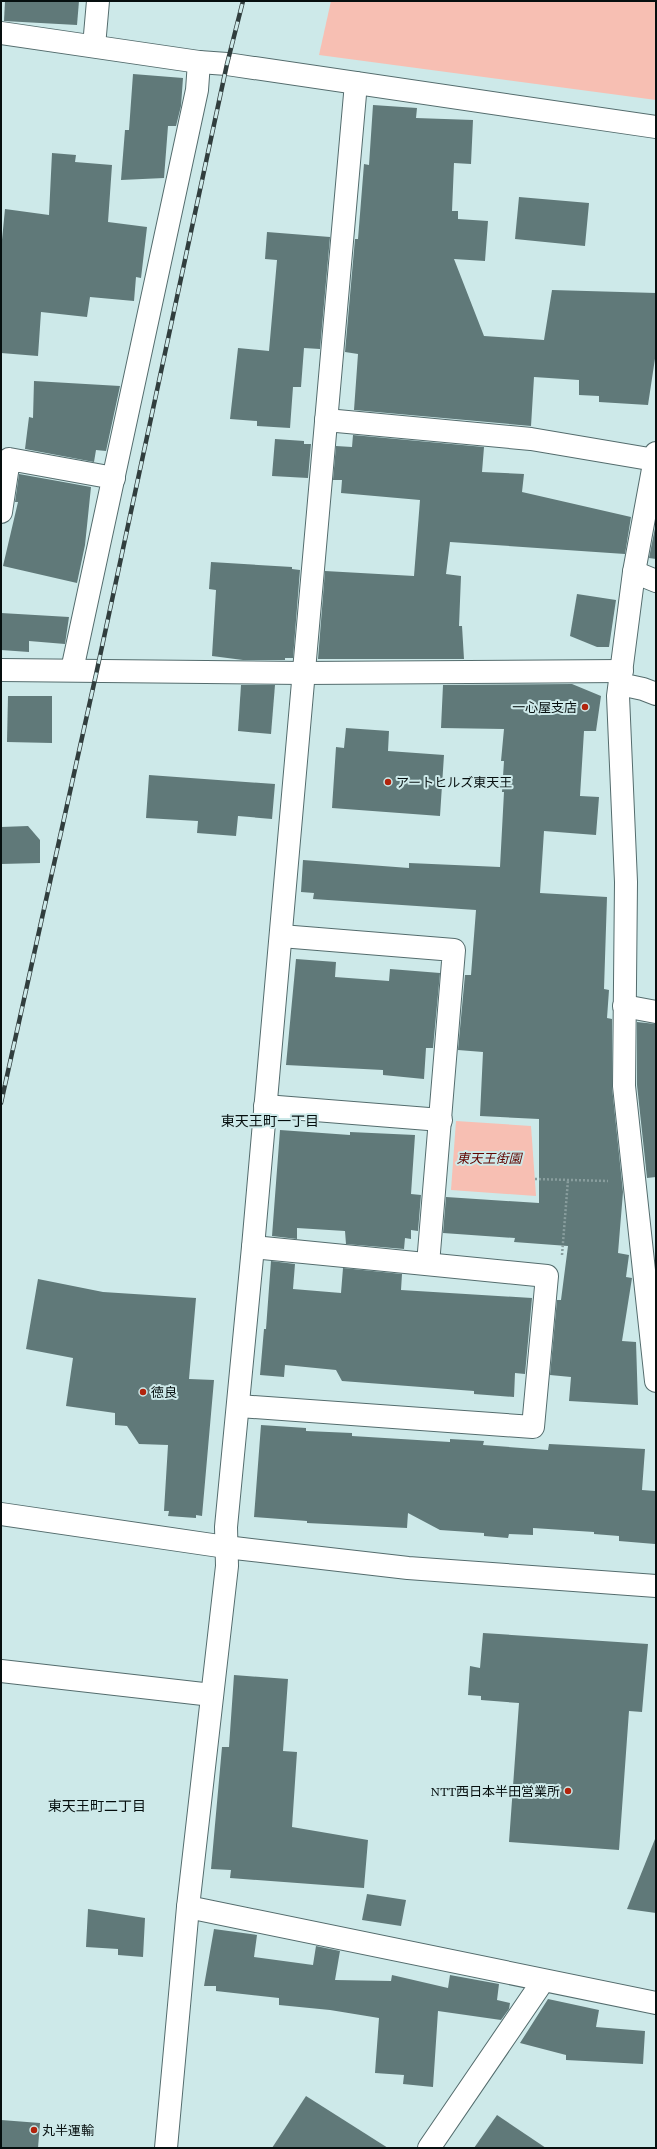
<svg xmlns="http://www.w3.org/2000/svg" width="657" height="2149" viewBox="0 0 657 2149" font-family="'Source Serif 4','Noto Sans JP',serif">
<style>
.green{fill:#f7bfb3}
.building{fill:#607979}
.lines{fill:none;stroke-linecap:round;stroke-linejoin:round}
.minor-casing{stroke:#546c6d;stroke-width:24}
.path{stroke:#899e9e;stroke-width:2.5;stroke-dasharray:2 2;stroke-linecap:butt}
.minor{stroke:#fff;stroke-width:22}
.rail-casing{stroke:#313e3e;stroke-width:4.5}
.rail{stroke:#cde9e9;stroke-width:3;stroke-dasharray:9;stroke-linecap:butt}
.poi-dot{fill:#b1240d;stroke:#cde9e9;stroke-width:1.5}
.labels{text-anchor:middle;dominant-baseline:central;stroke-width:4;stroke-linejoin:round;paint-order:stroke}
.poi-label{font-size:13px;fill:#060f0f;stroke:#cde9e9;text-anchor:start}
.park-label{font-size:13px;font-style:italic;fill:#610500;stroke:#cde9e9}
.neighbourhood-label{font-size:14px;fill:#060f0f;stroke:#cde9e9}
</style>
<rect width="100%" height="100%" fill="#cde9e9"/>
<g class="green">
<path d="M 331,1 L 656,1 L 656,100 L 319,55 Z"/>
<path d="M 456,1121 L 531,1126 L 536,1196 L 451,1190 Z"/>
</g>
<g class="building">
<path d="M 5,1 L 79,1 L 77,25 L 4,21 Z"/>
<path d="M 133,74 L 183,78 L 181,106 L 176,126 L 168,126 L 164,178 L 121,180 L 125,130 L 129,130 Z"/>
<path d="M 373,105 L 417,108 L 416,118 L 473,120 L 471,164 L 454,163 L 452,211 L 458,211 L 458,219 L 488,221 L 485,261 L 454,259 L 484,336 L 544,340 L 552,290 L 656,293 L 656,352 L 648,405 L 599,402 L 599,396 L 579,395 L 579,380 L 534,377 L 531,426 L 354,410 L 358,354 L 345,352 L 355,239 L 358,239 L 364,164 L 369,165 Z"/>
<path d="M 52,153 L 76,155 L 75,162 L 112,165 L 108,222 L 147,227 L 141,278 L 136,277 L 134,301 L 90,297 L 87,317 L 41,312 L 38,356 L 1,353 L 1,250 L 5,209 L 49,215 Z"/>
<path d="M 519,197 L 589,203 L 585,246 L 515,239 Z"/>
<path d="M 267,232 L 330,237 L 320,349 L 304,348 L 301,387 L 293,387 L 290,428 L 257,426 L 257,421 L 230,419 L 238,348 L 269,351 L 277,260 L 265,259 Z"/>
<path d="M 34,381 L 120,386 L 106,451 L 96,450 L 94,462 L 25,449 L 29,417 L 33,418 Z"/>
<path d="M 353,435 L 484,447 L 482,472 L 524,474 L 522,492 L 631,517 L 625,554 L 450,542 L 446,574 L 461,576 L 459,626 L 462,626 L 464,659 L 318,659 L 325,571 L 414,576 L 420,500 L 341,493 L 342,480 L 333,480 L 336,446 L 352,447 Z"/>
<path d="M 275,439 L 304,441 L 304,444 L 311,444 L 308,478 L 272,476 Z"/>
<path d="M 19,474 L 91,487 L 85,545 L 77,583 L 3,566 L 18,502 L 15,502 Z"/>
<path d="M 656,523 L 656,559 L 649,558 Z"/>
<path d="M 211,562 L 292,567 L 292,569 L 300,570 L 293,658 L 285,658 L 285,660 L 243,660 L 212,656 L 216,590 L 209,589 Z"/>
<path d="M 577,594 L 616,600 L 609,647 L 597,647 L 570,636 Z"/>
<path d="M 1,613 L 69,617 L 65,644 L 29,641 L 29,652 L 1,650 Z"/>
<path d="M 572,684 L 601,696 L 596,731 L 584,731 L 580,796 L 599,797 L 596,835 L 544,831 L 540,893 L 607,897 L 604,989 L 609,990 L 607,1018 L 612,1019 L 612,1087 L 623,1192 L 618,1253 L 629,1255 L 626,1277 L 632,1278 L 622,1341 L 636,1342 L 638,1405 L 569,1401 L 571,1377 L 550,1375 L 557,1300 L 561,1300 L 568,1246 L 514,1242 L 515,1238 L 443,1233 L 446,1197 L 539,1203 L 539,1119 L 480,1116 L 483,1052 L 458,1050 L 465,975 L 471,975 L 476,910 L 313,899 L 314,893 L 301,892 L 303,860 L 409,868 L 409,863 L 500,867 L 504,792 L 502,792 L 504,761 L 501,761 L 504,729 L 441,728 L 443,685 Z"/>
<path d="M 241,685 L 275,685 L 271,734 L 238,731 Z"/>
<path d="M 8,696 L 52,696 L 52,743 L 7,742 Z"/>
<path d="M 346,728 L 389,731 L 388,751 L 444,755 L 440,816 L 332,808 L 336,747 L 344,748 Z"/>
<path d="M 149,775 L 275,784 L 272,819 L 238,816 L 236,836 L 197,833 L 198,821 L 146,818 Z"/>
<path d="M 28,826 L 40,840 L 40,863 L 1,864 L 1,827 Z"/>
<path d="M 296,959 L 336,962 L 335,977 L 389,981 L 390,969 L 440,973 L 433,1048 L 426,1048 L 424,1079 L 383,1075 L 383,1070 L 286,1065 Z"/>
<path d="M 637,1022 L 656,1024 L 656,1177 L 647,1178 L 637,1085 Z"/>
<path d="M 280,1130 L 350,1135 L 350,1132 L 415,1135 L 411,1194 L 421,1195 L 418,1231 L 411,1230 L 411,1239 L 405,1238 L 404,1249 L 346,1244 L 345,1231 L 297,1228 L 297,1239 L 272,1236 Z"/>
<path d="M 271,1261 L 295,1264 L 293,1289 L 341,1293 L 343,1268 L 402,1274 L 401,1290 L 532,1298 L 525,1374 L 515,1373 L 514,1397 L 474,1394 L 474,1391 L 342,1381 L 336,1370 L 285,1365 L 284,1377 L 260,1375 L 264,1329 L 266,1329 Z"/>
<path d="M 38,1279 L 103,1292 L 196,1298 L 189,1379 L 214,1380 L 202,1516 L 196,1515 L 196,1518 L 168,1516 L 169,1511 L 164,1511 L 168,1445 L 139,1444 L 127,1426 L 115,1425 L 115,1413 L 66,1406 L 73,1358 L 26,1349 Z"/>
<path d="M 261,1425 L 306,1428 L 306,1431 L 352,1433 L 352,1436 L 450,1442 L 450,1439 L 484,1441 L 483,1445 L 548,1450 L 549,1444 L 645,1449 L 642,1490 L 655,1491 L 655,1544 L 619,1541 L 619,1536 L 594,1534 L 594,1532 L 533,1528 L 533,1535 L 509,1534 L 508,1538 L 484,1536 L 484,1533 L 440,1530 L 408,1513 L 407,1528 L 307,1523 L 307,1521 L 254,1517 Z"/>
<path d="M 483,1633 L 648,1644 L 642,1712 L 629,1711 L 619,1850 L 509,1842 L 519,1703 L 481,1700 L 481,1696 L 468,1695 L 470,1666 L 480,1668 Z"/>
<path d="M 234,1675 L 288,1679 L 283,1751 L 297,1752 L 292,1827 L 368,1840 L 364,1888 L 230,1878 L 231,1870 L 211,1869 L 222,1747 L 229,1747 Z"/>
<path d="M 655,1839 L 656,1913 L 627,1909 Z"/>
<path d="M 367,1894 L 406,1900 L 401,1926 L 362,1920 Z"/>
<path d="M 88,1909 L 145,1918 L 143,1957 L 118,1955 L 118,1949 L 86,1947 Z"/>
<path d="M 214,1929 L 257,1935 L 254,1957 L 313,1965 L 316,1946 L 340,1951 L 335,1980 L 391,1981 L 392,1975 L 448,1988 L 450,1975 L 499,1984 L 497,2000 L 510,2003 L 509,2009 L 501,2020 L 438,2011 L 433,2087 L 403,2084 L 404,2075 L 375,2073 L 379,2018 L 330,2010 L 279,2005 L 279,1998 L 216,1991 L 216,1986 L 204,1986 Z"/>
<path d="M 548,1999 L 599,2010 L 596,2027 L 645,2031 L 643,2064 L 566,2060 L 566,2055 L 520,2043 Z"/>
<path d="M 306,2096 L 388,2148 L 272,2148 Z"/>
<path d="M 497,2115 L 546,2148 L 474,2148 Z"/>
<path d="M 1,2120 L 40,2123 L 38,2148 L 1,2148 Z"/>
</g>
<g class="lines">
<g class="minor-casing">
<g id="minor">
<path d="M 1,33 L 199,62 L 227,64 L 656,127"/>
<path d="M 94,46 L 98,1"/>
<path d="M 326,420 L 531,439 L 655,460"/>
<path d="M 656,453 L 634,572 L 618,696 L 626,882 L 624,1086 L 656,1381"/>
<path d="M 1,512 L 9,459 L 114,478"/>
<path d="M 634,572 L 656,581"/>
<path d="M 1,670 L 303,673 L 622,671"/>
<path d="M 72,670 L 197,90 L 199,62"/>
<path d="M 620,684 L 643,689 L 656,694"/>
<path d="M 281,936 L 454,950 L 428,1264"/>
<path d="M 624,1006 L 656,1012"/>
<path d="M 265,1106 L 441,1120"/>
<path d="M 239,1406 L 533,1427 L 547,1276 L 253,1247"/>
<path d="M 1,1514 L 226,1547 L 408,1568 L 656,1586"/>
<path d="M 1,1671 L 212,1695"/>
<path d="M 188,1907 L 656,2003"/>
<path d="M 166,2148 L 188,1907 L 227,1566 L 226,1527 L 253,1247 L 356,83"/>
<path d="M 429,2148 L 543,1981"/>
</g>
</g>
<g class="path">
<path d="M 535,1179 L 608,1181"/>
<path d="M 562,1255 L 568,1180"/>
</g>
<use href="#minor" class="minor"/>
<g class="rail-casing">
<path id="rail" d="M 1,1103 L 97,670 L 227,64 L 243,1"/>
</g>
<use href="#rail" class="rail"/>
</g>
<g class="poi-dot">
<circle cx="585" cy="707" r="4"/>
<circle cx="388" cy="782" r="4"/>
<circle cx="143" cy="1392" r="4"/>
<circle cx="568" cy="1791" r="4"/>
<circle cx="34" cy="2130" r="4"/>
</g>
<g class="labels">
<g class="poi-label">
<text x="577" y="707" text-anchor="end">一心屋支店</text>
<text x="396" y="782">アートヒルズ東天王</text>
<text x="151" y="1392">徳良</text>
<text x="560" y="1791" text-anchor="end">NTT西日本半田営業所</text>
<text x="42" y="2130">丸半運輸</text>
</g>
<g class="park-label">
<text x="489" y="1158">東天王街園</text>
</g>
<g class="neighbourhood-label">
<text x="270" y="1121">東天王町一丁目</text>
<text x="97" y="1806">東天王町二丁目</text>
</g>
</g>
<rect width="657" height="2149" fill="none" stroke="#060f0f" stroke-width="4"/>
</svg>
